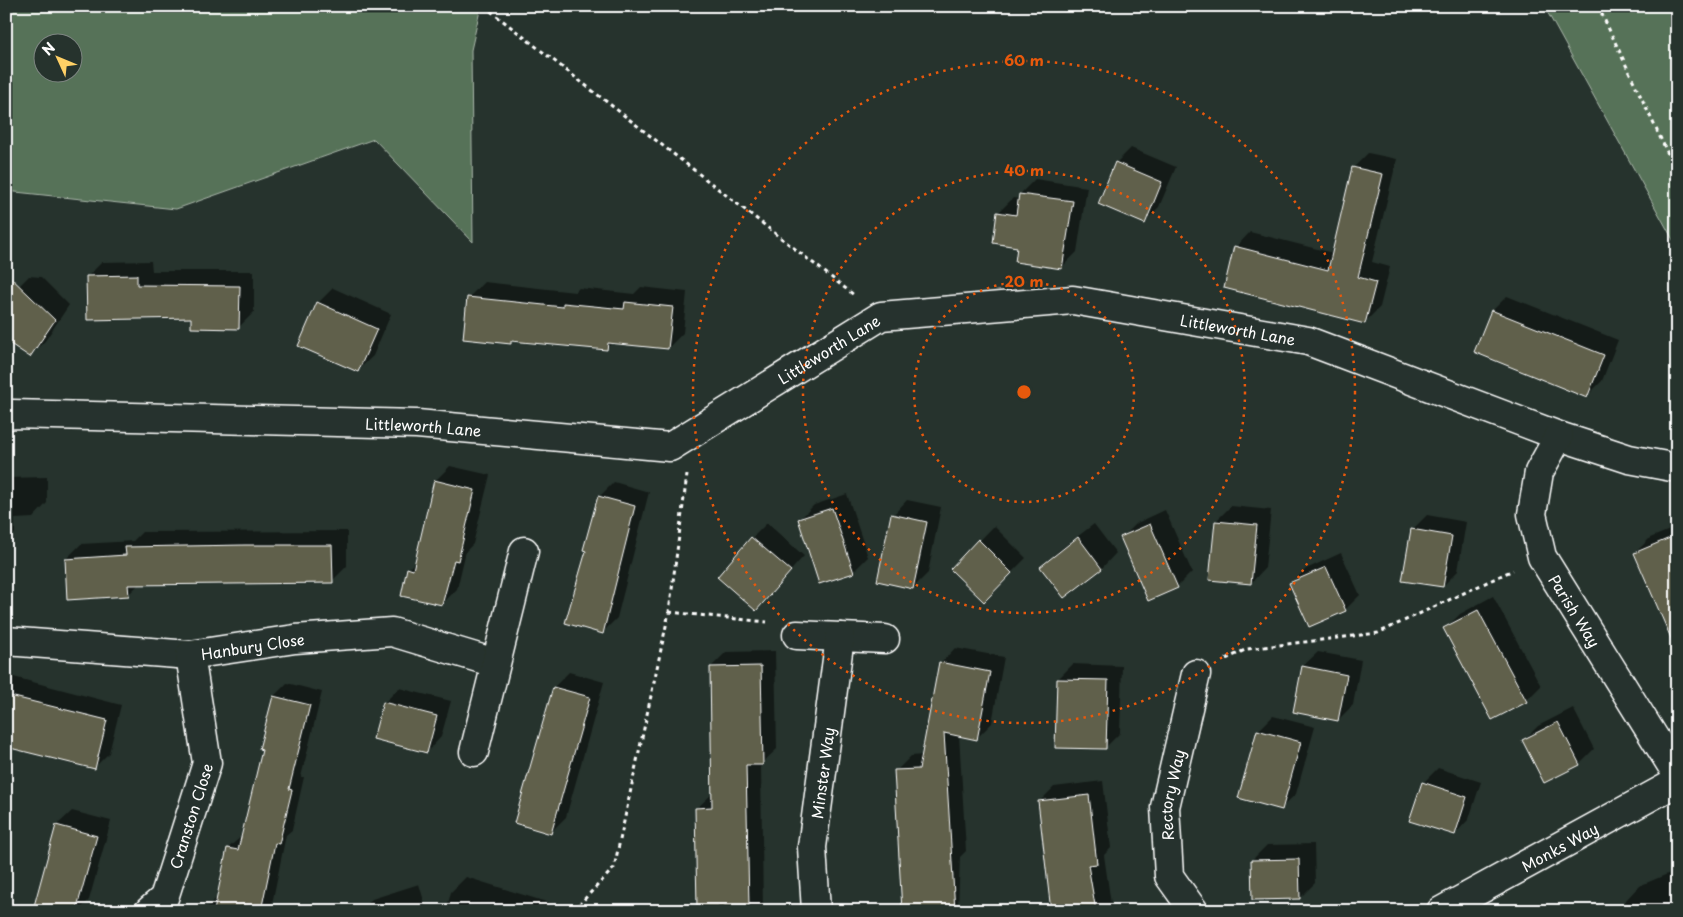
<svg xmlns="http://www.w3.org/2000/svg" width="1683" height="917" viewBox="0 0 1683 917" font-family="'Playpen Sans',sans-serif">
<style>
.green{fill:#577258;stroke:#abb8ac;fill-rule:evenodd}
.shadow{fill:#0007}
.building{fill:#60604b;stroke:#fff}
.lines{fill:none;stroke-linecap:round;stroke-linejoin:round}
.minor-casing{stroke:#fff;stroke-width:31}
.path{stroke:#fff;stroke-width:3;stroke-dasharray:4 4;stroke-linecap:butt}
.minor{stroke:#26332d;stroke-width:28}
.ring{fill:none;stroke:#e8590c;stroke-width:2.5;stroke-dasharray:2.5 5}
.labels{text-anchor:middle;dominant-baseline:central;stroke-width:4;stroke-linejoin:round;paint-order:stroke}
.street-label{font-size:15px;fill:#fff;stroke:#26332d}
.centre{fill:#e8590c;stroke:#26332d;stroke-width:2.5}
.ring-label{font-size:15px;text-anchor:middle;font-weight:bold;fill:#e8590c;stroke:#26332d;stroke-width:4;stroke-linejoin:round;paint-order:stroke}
</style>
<rect width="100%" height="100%" fill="#26332d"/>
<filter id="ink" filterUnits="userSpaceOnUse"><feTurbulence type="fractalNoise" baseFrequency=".02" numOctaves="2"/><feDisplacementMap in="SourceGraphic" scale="10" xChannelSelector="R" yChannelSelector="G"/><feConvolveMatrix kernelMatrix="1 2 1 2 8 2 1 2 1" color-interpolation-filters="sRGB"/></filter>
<g filter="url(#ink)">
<g class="green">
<path d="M 6,6 L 481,6 L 471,50 L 473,242 L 374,139 L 176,209 L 6,191 ZM 42,42 L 72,42 L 72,72 L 42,72 Z"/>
<path d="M 1544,6 L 1677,6 L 1677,247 Z"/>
</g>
<g class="shadow">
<path d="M 1131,148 L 1176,167 L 1159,207 L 1144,222 L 1116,163 Z"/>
<path d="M 1368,153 L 1397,159 L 1372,262 L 1390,267 L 1380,307 L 1365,322 L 1236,247 L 1250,232 L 1333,253 L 1353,168 Z"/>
<path d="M 1035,179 L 1087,187 L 1077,252 L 1062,267 L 1018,246 L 998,213 L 1013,198 L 1020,199 L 1020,194 Z"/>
<path d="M 151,261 L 152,271 L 254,271 L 254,312 L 239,327 L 192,317 L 87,277 L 102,262 Z"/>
<path d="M 29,276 L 41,277 L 69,305 L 45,341 L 30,355 L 8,341 L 6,343 L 6,287 L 19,286 Z"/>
<path d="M 484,282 L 575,292 L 579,288 L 634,294 L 641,287 L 687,292 L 683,333 L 668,348 L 613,342 L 606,349 L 514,340 L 511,343 L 469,297 Z"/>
<path d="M 333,288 L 391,314 L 373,356 L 358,370 L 318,303 Z"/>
<path d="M 1507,296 L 1618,340 L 1602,381 L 1587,396 L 1492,311 Z"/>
<path d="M 450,466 L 490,475 L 473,544 L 466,551 L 457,589 L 442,604 L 408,569 L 416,561 L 435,481 Z"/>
<path d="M 47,477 L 47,503 L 33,518 L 15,519 L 15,533 L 6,542 L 6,478 Z"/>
<path d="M 614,482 L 649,492 L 617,618 L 602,633 L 588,550 L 599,497 Z"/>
<path d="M 847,494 L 868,557 L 853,572 L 799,520 L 814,505 Z"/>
<path d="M 907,500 L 941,507 L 928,573 L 913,588 L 893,515 Z"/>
<path d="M 1231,506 L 1271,510 L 1265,568 L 1251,583 L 1216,521 Z"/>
<path d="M 1165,510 L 1192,572 L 1177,587 L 1122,538 L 1137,523 Z"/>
<path d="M 1427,515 L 1466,522 L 1458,571 L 1443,586 L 1412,530 Z"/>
<path d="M 767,523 L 804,556 L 756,609 L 752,538 Z"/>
<path d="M 1094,524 L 1116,553 L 1102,568 L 1065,596 L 1042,567 L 1057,552 Z"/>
<path d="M 994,526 L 1026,558 L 984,600 L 952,569 Z"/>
<path d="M 1677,527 L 1677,622 L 1635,553 L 1650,538 Z"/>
<path d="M 347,531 L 347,566 L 332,581 L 139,584 L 128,595 L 66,559 L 81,544 L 133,541 L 142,532 Z"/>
<path d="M 1341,553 L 1360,595 L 1345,610 L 1291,584 L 1306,569 Z"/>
<path d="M 1493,596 L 1541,686 L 1526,701 L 1445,629 L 1460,614 Z"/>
<path d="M 955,648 L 1004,657 L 992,723 L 977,738 L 959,735 L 966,851 L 960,857 L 958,911 L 895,911 L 903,901 L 896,771 L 911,756 L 923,755 L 941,663 Z"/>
<path d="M 775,651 L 777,749 L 761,764 L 763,911 L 702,911 L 697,808 L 713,793 L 711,667 L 726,652 Z"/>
<path d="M 1318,652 L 1361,660 L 1353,705 L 1338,720 L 1303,666 Z"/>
<path d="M 1073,664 L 1122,666 L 1120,733 L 1105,748 L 1058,679 Z"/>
<path d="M 569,672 L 604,682 L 566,817 L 551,832 L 516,823 L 554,687 Z"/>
<path d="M 6,675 L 121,705 L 109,753 L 94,768 L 6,746 Z"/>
<path d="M 287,683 L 322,692 L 301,777 L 304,777 L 292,830 L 286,835 L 272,904 L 265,911 L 204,911 L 215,899 L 218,900 L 228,848 L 242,836 L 264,749 L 274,696 Z"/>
<path d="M 399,688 L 451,701 L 441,737 L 427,752 L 384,703 Z"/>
<path d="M 1573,708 L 1594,749 L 1579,764 L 1524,740 L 1538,726 Z"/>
<path d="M 1273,716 L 1315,727 L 1296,794 L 1281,808 L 1258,731 Z"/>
<path d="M 1438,768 L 1481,782 L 1469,819 L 1455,834 L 1423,783 Z"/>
<path d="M 1103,781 L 1111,848 L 1104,855 L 1112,911 L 1045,911 L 1051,904 L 1039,802 L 1054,787 Z"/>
<path d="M 72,811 L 111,821 L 89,900 L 79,911 L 56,911 L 57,825 Z"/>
<path d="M 1314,844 L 1315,883 L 1300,898 L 1252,860 L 1267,845 Z"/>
<path d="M 1677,870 L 1677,911 L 1629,911 L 1625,901 L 1639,886 Z"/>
<path d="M 466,877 L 566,908 L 565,911 L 446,911 L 451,892 Z"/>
<path d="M 419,884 L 427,911 L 359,911 L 372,899 Z"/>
</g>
<g class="building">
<path d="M 1115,162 L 1162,182 L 1145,224 L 1098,204 Z"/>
<path d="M 1352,167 L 1383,174 L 1358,277 L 1376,282 L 1365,324 L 1224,288 L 1234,246 L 1328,270 Z"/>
<path d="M 1019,194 L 1073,201 L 1062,269 L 1015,262 L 1017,247 L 993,243 L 997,212 L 1016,215 Z"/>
<path d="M 6,273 L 55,320 L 30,357 L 6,341 Z"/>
<path d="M 137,275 L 137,285 L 240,286 L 239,329 L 191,328 L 191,318 L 87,320 L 86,276 Z"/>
<path d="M 467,297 L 563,307 L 563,303 L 624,309 L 625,302 L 673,307 L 668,349 L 608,343 L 607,350 L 511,341 L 511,344 L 463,339 Z"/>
<path d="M 317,302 L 377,329 L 358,372 L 298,346 Z"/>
<path d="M 1491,310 L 1604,355 L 1587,398 L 1474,352 Z"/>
<path d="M 434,480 L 475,490 L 458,561 L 454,560 L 442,605 L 401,596 L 407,568 L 413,570 Z"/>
<path d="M 598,496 L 635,506 L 603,634 L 565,623 L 586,551 L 583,550 Z"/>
<path d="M 832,508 L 854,573 L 819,584 L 798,519 Z"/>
<path d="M 891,514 L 927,522 L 913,589 L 877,581 Z"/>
<path d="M 1215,521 L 1257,525 L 1251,584 L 1209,580 Z"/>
<path d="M 1150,524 L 1178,588 L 1148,601 L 1120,537 Z"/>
<path d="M 1411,529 L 1452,536 L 1443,587 L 1402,581 Z"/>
<path d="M 1677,535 L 1677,652 L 1634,553 Z"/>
<path d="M 751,537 L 791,571 L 756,611 L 717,577 Z"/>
<path d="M 1078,537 L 1102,569 L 1064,598 L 1040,567 Z"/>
<path d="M 978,539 L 1012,573 L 984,602 L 950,569 Z"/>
<path d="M 245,545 L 332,545 L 333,583 L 128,585 L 129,596 L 67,600 L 65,559 L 126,555 L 125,547 Z"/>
<path d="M 1326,567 L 1346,611 L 1309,627 L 1289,583 Z"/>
<path d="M 1478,610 L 1527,702 L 1492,720 L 1443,628 Z"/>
<path d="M 939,662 L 990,672 L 977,740 L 944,733 L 955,911 L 902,911 L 894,770 L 919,769 Z"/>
<path d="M 761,666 L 763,765 L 746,765 L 749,906 L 697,907 L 695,808 L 712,807 L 710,667 Z"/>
<path d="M 1302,666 L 1347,675 L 1338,721 L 1293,712 Z"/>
<path d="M 1057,679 L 1108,680 L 1106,749 L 1055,748 Z"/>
<path d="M 553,687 L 590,697 L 551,834 L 514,823 Z"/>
<path d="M 6,695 L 107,720 L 95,769 L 6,747 Z"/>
<path d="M 273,696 L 310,705 L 289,789 L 292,790 L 279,844 L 275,843 L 261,911 L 214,911 L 227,848 L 238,850 L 262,750 L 259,749 Z"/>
<path d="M 383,702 L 437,716 L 427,753 L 373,739 Z"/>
<path d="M 1558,722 L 1580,765 L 1544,783 L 1522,740 Z"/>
<path d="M 1257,730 L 1301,742 L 1282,810 L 1238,798 Z"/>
<path d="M 1422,782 L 1467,797 L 1455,835 L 1409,821 Z"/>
<path d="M 1089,795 L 1097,864 L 1088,865 L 1096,911 L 1051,911 L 1038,801 Z"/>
<path d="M 56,825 L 97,836 L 76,911 L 52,911 L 34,906 Z"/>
<path d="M 1299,859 L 1300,899 L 1252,900 L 1251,860 Z"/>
</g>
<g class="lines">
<g class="minor-casing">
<g id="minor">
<path id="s1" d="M 6,416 L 12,414 L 417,424 L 670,447 L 881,316 L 1073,300 L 1308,341 L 1559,436 L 1629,459 L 1677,468"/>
<path id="s2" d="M 1559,436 L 1539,472 L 1532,514 L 1542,557 L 1677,774"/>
<path d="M 797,635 L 885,639"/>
<path id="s3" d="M 6,641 L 190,655 L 295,639 L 392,632 L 495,663"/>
<path d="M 474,752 L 524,551"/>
<path id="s4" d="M 149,911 L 164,898 L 207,763 L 190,655"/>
<path id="s5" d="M 816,911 L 812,847 L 840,637"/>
<path id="s6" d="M 1194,911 L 1169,876 L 1165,807 L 1196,674"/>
<path id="s7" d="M 1441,911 L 1677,782"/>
</g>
</g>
<g class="path">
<path d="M 484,6 L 854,295"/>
<path d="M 1598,6 L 1677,173"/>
<path d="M 669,612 L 767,622"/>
<path d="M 1226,659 L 1247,649 L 1378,633 L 1513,570"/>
<path d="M 573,911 L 614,868 L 669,612 L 687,475"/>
</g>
<use href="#minor" class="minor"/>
</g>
</g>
<g class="ring">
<circle cx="1024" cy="392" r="110"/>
<circle cx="1024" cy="392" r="221"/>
<circle cx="1024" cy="392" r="331"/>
</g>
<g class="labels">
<g class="street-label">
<text stroke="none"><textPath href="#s1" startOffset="1274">Littleworth Lane</textPath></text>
<text stroke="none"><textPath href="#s1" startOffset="852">Littleworth Lane</textPath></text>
<text stroke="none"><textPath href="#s1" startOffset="418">Littleworth Lane</textPath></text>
<text stroke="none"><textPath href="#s2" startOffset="191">Parish Way</textPath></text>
<text stroke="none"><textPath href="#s3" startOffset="248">Hanbury Close</textPath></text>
<text stroke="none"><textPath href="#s5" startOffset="139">Minster Way</textPath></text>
<text stroke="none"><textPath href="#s6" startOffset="125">Rectory Way</textPath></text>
<text stroke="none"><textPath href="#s4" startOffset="106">Cranston Close</textPath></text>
<text stroke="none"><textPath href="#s7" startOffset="135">Monks Way</textPath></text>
</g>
</g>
<circle cx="1024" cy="392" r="8" class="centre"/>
<g class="ring-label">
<text x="1024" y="66">60 m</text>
<text x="1024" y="176">40 m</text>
<text x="1024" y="287">20 m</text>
</g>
<rect width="1683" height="917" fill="none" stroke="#26332d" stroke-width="25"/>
<rect x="12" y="12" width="1658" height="892" fill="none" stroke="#fff" stroke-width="2" filter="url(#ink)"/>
<g transform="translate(58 58) rotate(314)"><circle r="24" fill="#26332d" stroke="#7d8581"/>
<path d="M0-4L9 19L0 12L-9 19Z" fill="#ffd166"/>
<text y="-8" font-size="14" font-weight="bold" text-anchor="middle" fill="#ffffff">N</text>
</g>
</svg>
